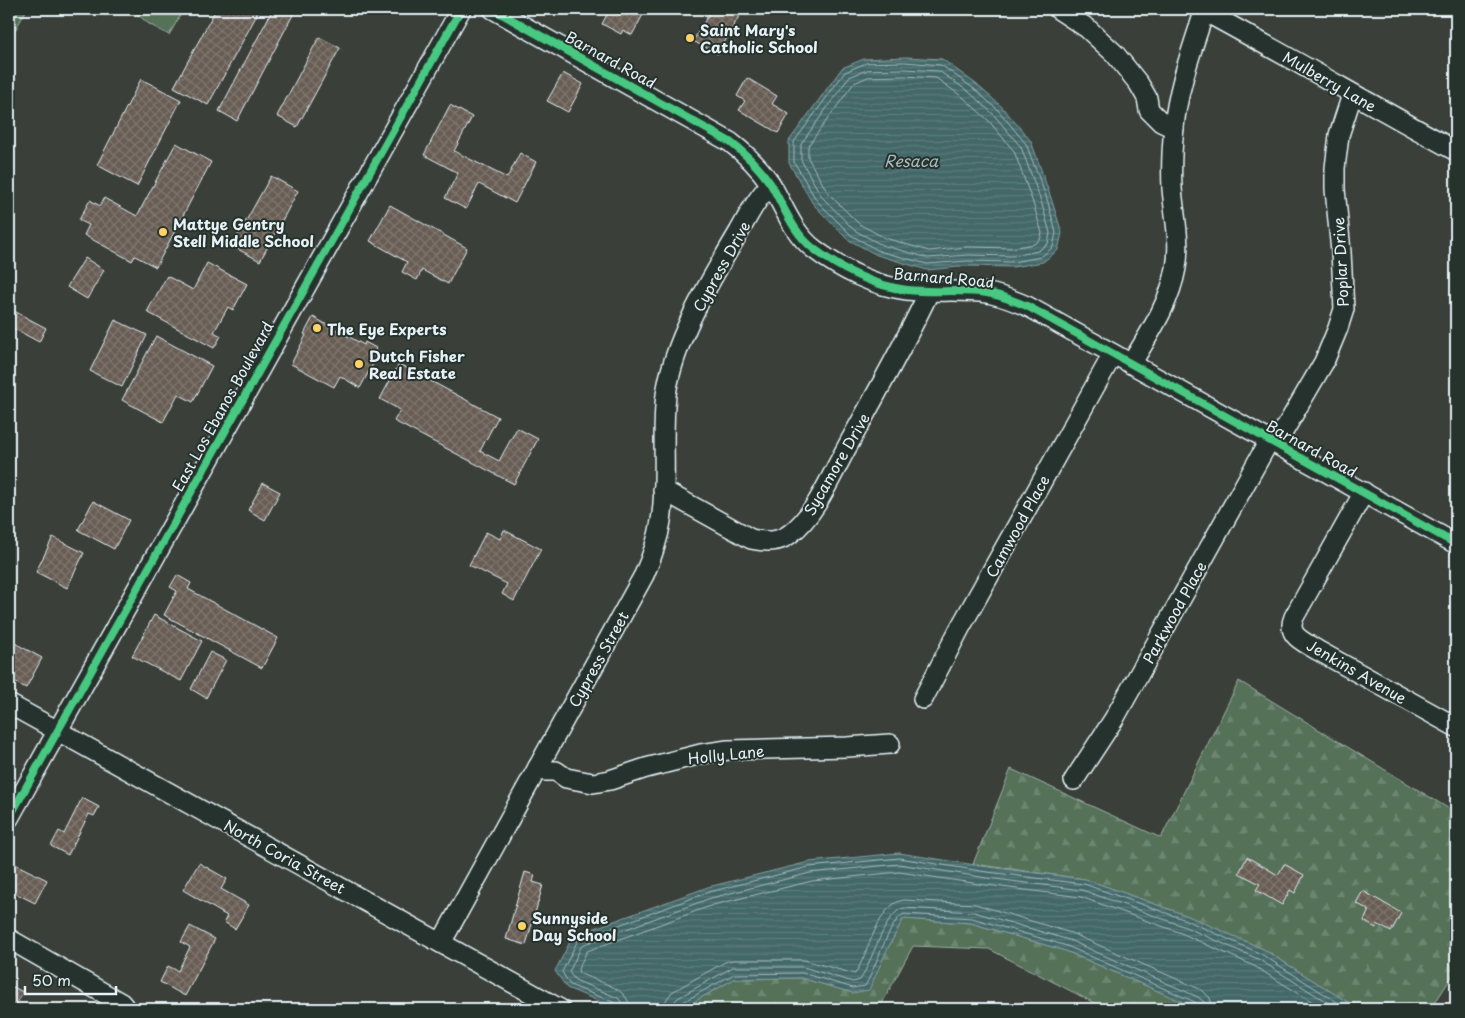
<svg xmlns="http://www.w3.org/2000/svg" width="1465" height="1018" viewBox="0 0 1465 1018" font-family="'Playpen Sans',sans-serif">
<style>
.forest{fill:url(#forest-firs);stroke:#9eb1a8}
.pitch{fill:#547158;stroke:#9eb1a8}
.water{fill:url(#water-rules);stroke:#859ea2}
.lines{fill:none;stroke-linecap:round;stroke-linejoin:round}
.shore{stroke:#a6babe;stroke-width:1}
.building{fill:url(#building-cross-hatch);stroke:#e8f1f8}
.minor-casing{stroke:#e8f1f8;stroke-width:22}
.minor{stroke:#26332d;stroke-width:19}
.cycleway-casing{stroke:#26332d;stroke-width:11}
.cycleway{stroke:#46c982;stroke-width:8}
.poi-dot{fill:#ffd166;stroke:#26332d;stroke-width:2}
.labels{text-anchor:middle;dominant-baseline:central;stroke-width:4;stroke-linejoin:round;paint-order:stroke}
.poi-label{font-size:15px;font-weight:bold;fill:#e8f1f8;stroke:#26332d;text-anchor:start}
.street-label{font-size:15px;fill:#e8f1f8;stroke:#26332d}
.water-label{font-size:16px;font-style:italic;fill:#a6babe;stroke:#26332d}
</style>
<defs>
<pattern id="forest-firs" width="22" height="20" patternUnits="userSpaceOnUse" patternTransform="scale(1.25)"><rect width="22" height="20" fill="#547158"/><path d="M5 1l3.5 6h-7zM16 11l3.5 6h-7z" fill="#6d8671"/></pattern>
<pattern id="water-rules" width="6" height="5" patternUnits="userSpaceOnUse" patternTransform="scale(1.25)"><rect width="6" height="5" fill="#436768"/><path d="M0 2.5h6" fill="none" stroke="#5e7d7e"/></pattern>
<pattern id="building-cross-hatch" width="8" height="8" patternUnits="userSpaceOnUse" patternTransform="scale(1.25)"><rect width="8" height="8" fill="#685d54"/><path d="M0 0l8 8M0 8l8-8" fill="none" stroke="#7e756d"/></pattern>
</defs>
<rect width="100%" height="100%" fill="#3a4039"/>
<filter id="ink" filterUnits="userSpaceOnUse"><feTurbulence type="fractalNoise" baseFrequency=".02" numOctaves="2"/><feDisplacementMap in="SourceGraphic" scale="10" xChannelSelector="R" yChannelSelector="G"/><feConvolveMatrix kernelMatrix="1 2 1 2 8 2 1 2 1" color-interpolation-filters="sRGB"/></filter>
<g filter="url(#ink)">
<g class="forest">
<path d="M 1239,681 L 1456,813 L 1456,970 L 1431,1009 L 1355,1009 L 1349,1003 L 1263,949 L 1188,916 L 1085,879 L 973,864 L 1011,769 L 1161,838 Z"/>
<path d="M 903,919 L 971,923 L 1066,951 L 1199,1009 L 1106,1009 L 989,949 L 913,946 L 879,1009 L 677,1009 L 688,1005 L 734,979 L 801,978 L 853,993 L 887,950 Z"/>
</g>
<g class="pitch">
<path d="M 9,9 L 27,9 L 9,41 Z"/>
<path d="M 131,9 L 184,9 L 169,35 L 149,24 Z"/>
</g>
<g class="water">
<path d="M 906,57 L 942,59 L 976,84 L 1002,107 L 1031,141 L 1051,198 L 1062,233 L 1058,250 L 1043,262 L 1013,267 L 968,266 L 927,270 L 877,255 L 847,239 L 813,204 L 789,163 L 789,141 L 842,68 L 864,59 Z"/>
<path d="M 899,853 L 988,867 L 1085,879 L 1188,916 L 1263,949 L 1349,1003 L 1355,1009 L 1199,1009 L 1066,951 L 971,923 L 903,919 L 887,950 L 869,990 L 853,993 L 801,978 L 734,979 L 688,1005 L 677,1009 L 617,1009 L 567,988 L 555,971 L 573,936 L 708,887 L 809,862 Z"/>
</g>
<g class="lines">
<g class="shore">
<path d="M 905,62 L 941,65 L 973,88 L 998,110 L 1026,144 L 1047,199 L 1056,233 L 1053,247 L 1041,257 L 1013,262 L 968,261 L 927,264 L 879,251 L 851,235 L 817,201 L 794,162 L 794,142 L 845,72 L 866,63 Z"/>
<path d="M 905,69 L 939,71 L 969,92 L 993,114 L 1021,147 L 1041,201 L 1050,233 L 1048,244 L 1038,251 L 1013,256 L 968,255 L 928,258 L 882,245 L 854,230 L 822,197 L 801,160 L 801,144 L 849,77 L 867,70 Z"/>
<path d="M 905,76 L 936,78 L 964,98 L 988,120 L 1014,151 L 1033,203 L 1042,233 L 1040,240 L 1034,244 L 1012,248 L 967,247 L 929,251 L 885,238 L 859,224 L 828,193 L 808,158 L 808,146 L 854,83 L 868,77 Z"/>
<path d="M 616,1009 L 616,1005 L 613,1002 L 570,985 L 562,972 L 578,940 L 709,892 L 809,867 L 899,858 L 987,872 L 1084,884 L 1186,920 L 1261,954 L 1348,1009"/>
<path d="M 623,1009 L 622,1003 L 618,998 L 575,980 L 569,972 L 582,945 L 711,898 L 810,873 L 899,864 L 987,878 L 1082,890 L 1183,926 L 1258,959 L 1338,1009"/>
<path d="M 630,1009 C 629,986 596,982 579,973 L 578,969 L 587,951 L 713,905 L 812,881 L 899,872 L 986,885 L 1081,897 L 1181,933 L 1254,966 L 1324,1009"/>
<path d="M 664,1009 L 666,1000 L 672,992 L 725,962 L 733,960 L 804,960 L 855,974 C 868,955 878,903 904,900 L 975,904 L 1071,933 L 1202,990 L 1210,998 L 1213,1009"/>
<path d="M 672,1009 L 673,1003 L 678,998 L 733,967 L 803,967 L 853,982 L 860,980 C 871,965 885,911 904,908 L 974,912 L 1069,940 L 1198,997 L 1204,1002 L 1205,1009"/>
<path d="M 678,1009 L 681,1003 L 734,974 L 802,973 L 853,988 L 865,986 C 874,972 890,919 904,914 L 972,918 L 1067,946 L 1195,1002 L 1198,1005 L 1199,1009"/>
</g>
</g>
<g class="building">
<path d="M 216,9 L 260,9 L 208,105 L 174,87 Z"/>
<path d="M 273,9 L 296,9 L 237,121 L 219,111 Z"/>
<path d="M 610,9 L 646,9 L 632,35 L 623,30 L 621,34 L 602,24 Z"/>
<path d="M 712,9 L 743,9 L 718,54 L 693,41 Z"/>
<path d="M 319,37 L 340,48 L 297,127 L 277,116 Z"/>
<path d="M 563,73 L 583,84 L 568,112 L 547,101 Z"/>
<path d="M 747,78 L 777,96 L 772,104 L 789,114 L 778,133 L 739,110 L 745,101 L 737,96 Z"/>
<path d="M 141,79 L 181,100 L 137,186 L 97,165 Z"/>
<path d="M 450,105 L 472,117 L 454,151 L 507,178 L 520,153 L 536,162 L 515,203 L 479,184 L 466,209 L 445,198 L 458,173 L 424,155 Z"/>
<path d="M 176,143 L 211,162 L 156,267 L 135,256 L 132,261 L 84,235 L 89,225 L 79,220 L 90,200 L 100,206 L 104,198 L 137,216 Z"/>
<path d="M 271,176 L 298,191 L 260,261 L 232,246 Z"/>
<path d="M 390,205 L 467,248 L 448,284 L 422,270 L 417,280 L 402,272 L 407,262 L 370,241 Z"/>
<path d="M 85,258 L 104,270 L 87,299 L 67,287 Z"/>
<path d="M 207,263 L 247,284 L 233,310 L 228,307 L 214,332 L 221,336 L 214,348 L 147,312 L 167,276 L 193,290 Z"/>
<path d="M 14,311 L 46,328 L 39,342 L 9,326 L 9,320 Z"/>
<path d="M 313,317 L 364,345 L 365,342 L 376,348 L 375,351 L 379,353 L 360,388 L 340,376 L 334,387 L 291,364 L 306,335 L 304,334 Z"/>
<path d="M 115,320 L 147,335 L 122,387 L 90,371 Z"/>
<path d="M 156,336 L 212,366 L 193,402 L 178,394 L 163,422 L 122,400 Z"/>
<path d="M 399,364 L 498,417 L 480,451 L 499,461 L 517,428 L 538,439 L 514,484 L 394,421 L 400,410 L 380,399 Z"/>
<path d="M 263,483 L 280,492 L 265,520 L 248,510 Z"/>
<path d="M 93,501 L 129,520 L 114,549 L 78,530 Z"/>
<path d="M 504,530 L 541,549 L 514,601 L 502,594 L 507,584 L 469,565 L 486,532 L 500,539 Z"/>
<path d="M 53,537 L 84,553 L 67,588 L 36,572 Z"/>
<path d="M 177,575 L 191,583 L 188,589 L 278,638 L 262,668 L 164,615 L 177,591 L 170,587 Z"/>
<path d="M 154,615 L 202,641 L 181,681 L 132,656 Z"/>
<path d="M 9,640 L 42,658 L 26,688 L 9,679 Z"/>
<path d="M 210,652 L 226,660 L 206,698 L 191,689 Z"/>
<path d="M 82,798 L 99,807 L 94,816 L 89,814 L 68,855 L 51,846 L 59,831 L 64,834 Z"/>
<path d="M 1247,857 L 1278,875 L 1284,864 L 1304,875 L 1295,893 L 1290,890 L 1282,905 L 1256,890 L 1260,884 L 1239,873 Z"/>
<path d="M 9,861 L 47,880 L 35,903 L 9,890 Z"/>
<path d="M 199,863 L 227,879 L 221,889 L 249,905 L 235,929 L 224,922 L 227,916 L 183,890 Z"/>
<path d="M 525,872 L 535,875 L 533,882 L 543,885 L 526,945 L 506,939 Z"/>
<path d="M 1363,891 L 1401,913 L 1391,932 L 1377,924 L 1376,928 L 1364,921 L 1369,910 L 1356,903 Z"/>
<path d="M 190,926 L 215,939 L 185,996 L 160,982 L 168,966 L 178,971 L 190,947 L 181,942 Z"/>
<path d="M 9,985 L 23,992 L 14,1009 L 9,1009 Z"/>
</g>
<g class="lines">
<g class="minor-casing">
<g id="minor">
<path d="M 493,9 L 730,142 C 746,154 759,167 770,183 C 784,206 792,232 814,249 C 840,269 874,286 907,290 C 934,293 961,289 987,293 C 1001,295 1014,301 1027,306 L 1456,544"/>
<path d="M 1058,9 L 1087,28 L 1115,54 L 1139,84 L 1147,98 L 1149,110 L 1161,122 L 1174,128"/>
<path d="M 1204,11 C 1289,57 1372,105 1456,151"/>
<path d="M 1131,364 C 1149,334 1170,303 1176,268 C 1181,241 1174,215 1172,188 C 1171,168 1172,147 1174,127 C 1178,86 1193,47 1205,9"/>
<path d="M 1276,444 L 1324,362 L 1338,328 L 1344,309 L 1341,252 L 1335,189 L 1335,168 L 1339,135 L 1352,95"/>
<path d="M 663,490 L 751,539 C 766,542 779,543 791,533 C 816,514 832,474 847,447 C 875,396 904,345 929,292"/>
<path d="M 1364,492 L 1294,617 C 1286,636 1303,641 1317,650 L 1456,727"/>
<path d="M 923,699 L 960,628 L 1113,354"/>
<path d="M 9,704 L 560,1009"/>
<path d="M 538,767 L 545,771 L 556,771 L 566,778 L 593,783 L 610,780 L 646,768 L 701,754 L 728,750 L 847,747 L 890,744"/>
<path d="M 1074,780 L 1114,719 L 1269,441"/>
<path d="M 9,818 L 461,9"/>
<path d="M 9,939 L 121,1003 L 126,1009"/>
<path d="M 441,943 L 644,575 C 652,557 658,540 661,521 C 668,479 661,436 666,395 C 673,341 711,279 739,232 C 748,216 757,197 771,185"/>
</g>
</g>
<use href="#minor" class="minor"/>
<g class="cycleway-casing">
<g id="cycleway">
<path d="M 493,9 L 730,142 C 746,154 759,167 770,183 C 784,206 792,232 814,249 C 840,269 874,286 907,290 C 934,293 961,289 987,293 C 1001,295 1014,301 1027,306 L 1456,544"/>
<path d="M 9,818 L 461,9"/>
</g>
</g>
<use href="#cycleway" class="cycleway"/>
</g>
</g>
<g class="poi-dot">
<circle cx="690" cy="38" r="5"/>
<circle cx="163" cy="232" r="5"/>
<circle cx="317" cy="328" r="5"/>
<circle cx="359" cy="364" r="5"/>
<circle cx="522" cy="926" r="5"/>
</g>
<g class="labels">
<g class="poi-label">
<text x="700" y="29">Saint Mary's<tspan x="700" dy="17">Catholic School</tspan></text>
<text x="173" y="223">Mattye Gentry<tspan x="173" dy="17">Stell Middle School</tspan></text>
<text x="327" y="328">The Eye Experts</text>
<text x="369" y="355">Dutch Fisher<tspan x="369" dy="17">Real Estate</tspan></text>
<text x="532" y="917">Sunnyside<tspan x="532" dy="17">Day School</tspan></text>
</g>
<g class="street-label">
<text transform="translate(611 59) rotate(29)">Barnard Road</text>
<text transform="translate(1330 81) rotate(30)">Mulberry Lane</text>
<text transform="translate(1340 262) rotate(-93)">Poplar Drive</text>
<text transform="translate(721 266) rotate(-61)">Cypress Drive</text>
<text transform="translate(944 277) rotate(5)">Barnard Road</text>
<text transform="translate(222 406) rotate(-61)">East Los Ebanos Boulevard</text>
<text transform="translate(1312 448) rotate(29)">Barnard Road</text>
<text transform="translate(836 464) rotate(-60)">Sycamore Drive</text>
<text transform="translate(1017 526) rotate(-61)">Camwood Place</text>
<text transform="translate(1174 612) rotate(-61)">Parkwood Place</text>
<text transform="translate(598 659) rotate(-61)">Cypress Street</text>
<text transform="translate(1357 671) rotate(30)">Jenkins Avenue</text>
<text transform="translate(726 754) rotate(-6)">Holly Lane</text>
<text transform="translate(285 856) rotate(29)">North Coria Street</text>
</g>
<g class="water-label">
<text x="911" y="160">Resaca</text>
</g>
</g>
<rect width="1465" height="1018" fill="none" stroke="#26332d" stroke-width="30"/>
<rect x="15" y="15" width="1435" height="988" fill="none" stroke="#e8f1f8" stroke-width="2" filter="url(#ink)"/>
<path d="M25 986v8h91v-8" fill="none" stroke="#e8f1f8" stroke-width="2.5"/>
<text x="32" y="986" font-size="15" fill="#e8f1f8" stroke="#26332d" stroke-width="4" paint-order="stroke">50 m</text>
</svg>
